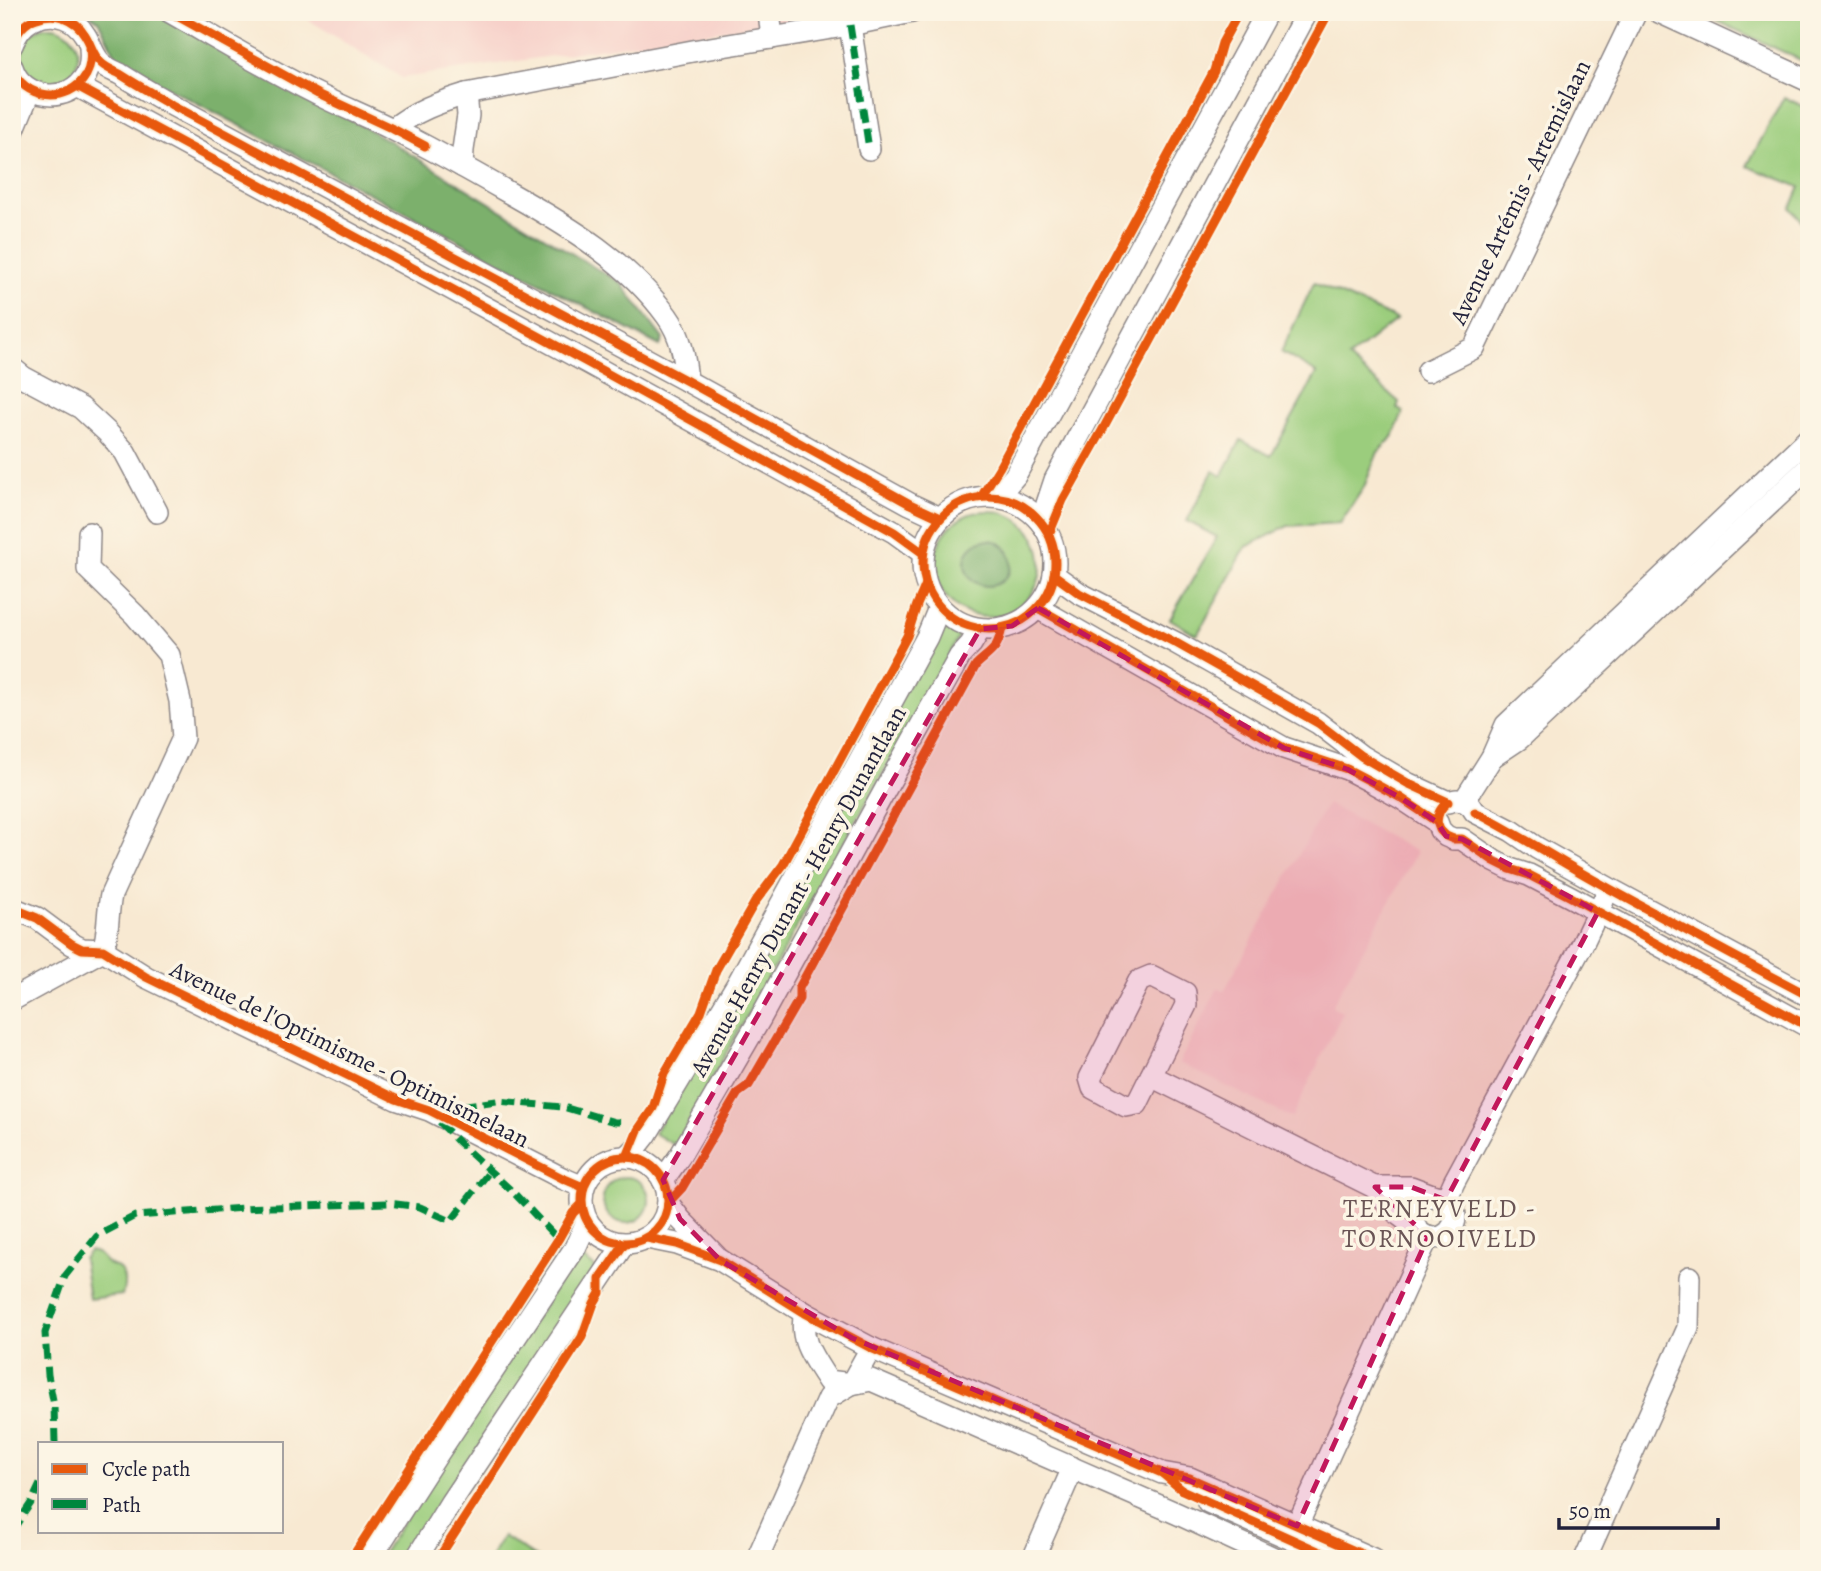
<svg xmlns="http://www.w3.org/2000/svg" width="1821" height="1571" viewBox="0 0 1821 1571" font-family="Alegreya,serif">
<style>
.built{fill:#f7d0c9}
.green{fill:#9bcd7d;stroke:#5e785c;stroke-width:2}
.forest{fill:#7cb06c;stroke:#4f6954;stroke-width:2}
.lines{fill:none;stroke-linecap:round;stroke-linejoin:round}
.minor-casing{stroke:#8d8686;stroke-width:24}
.minor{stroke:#fff;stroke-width:21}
.quiet{stroke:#00873e;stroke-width:7;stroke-dasharray:14 7;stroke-linecap:butt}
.cycleway-casing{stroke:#fcf5e5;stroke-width:13}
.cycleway{stroke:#e8590c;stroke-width:9}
.marked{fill:#c2185b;fill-opacity:0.2;stroke:#c2185b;stroke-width:5;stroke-dasharray:14 9;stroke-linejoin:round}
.labels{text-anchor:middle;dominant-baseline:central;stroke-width:7;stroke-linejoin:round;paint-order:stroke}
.street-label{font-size:24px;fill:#22223b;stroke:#fcf5e5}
.neighbourhood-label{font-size:26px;letter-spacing:2px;fill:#6a5555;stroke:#fcf5e5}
</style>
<rect width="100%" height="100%" fill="#fcf5e5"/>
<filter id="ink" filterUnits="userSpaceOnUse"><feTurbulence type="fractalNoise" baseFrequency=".0143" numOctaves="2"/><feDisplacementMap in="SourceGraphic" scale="14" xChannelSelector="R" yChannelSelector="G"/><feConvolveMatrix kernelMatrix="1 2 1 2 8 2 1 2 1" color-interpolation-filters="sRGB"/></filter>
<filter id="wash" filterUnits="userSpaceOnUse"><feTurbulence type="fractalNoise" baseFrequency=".00686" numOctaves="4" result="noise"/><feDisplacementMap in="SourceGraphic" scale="28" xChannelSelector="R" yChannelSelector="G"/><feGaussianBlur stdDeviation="1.57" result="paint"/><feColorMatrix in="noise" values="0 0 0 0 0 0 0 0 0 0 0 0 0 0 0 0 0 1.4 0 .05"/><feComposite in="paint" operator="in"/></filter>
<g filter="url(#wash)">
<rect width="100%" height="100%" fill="#f8e9d2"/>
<g class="built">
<path d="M 296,12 L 851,12 L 402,78 Z"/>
<path d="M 1327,804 L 1417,852 L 1332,1006 L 1343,1012 L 1292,1118 L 1179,1063 L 1218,988 L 1224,991 Z"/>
</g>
<g class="green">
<path d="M 1698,12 L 1809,12 L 1809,64 Z"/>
<circle cx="50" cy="55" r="28"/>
<path d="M 1784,97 L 1809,109 L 1809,229 L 1791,208 L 1800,187 L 1747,166 Z"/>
<path d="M 1314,283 L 1397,319 L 1348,358 L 1399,402 L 1397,408 L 1403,412 L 1393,437 L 1378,452 L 1364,487 L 1340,523 L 1288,526 L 1246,547 L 1197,635 L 1170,619 L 1217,537 L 1187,521 L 1213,471 L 1222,476 L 1241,440 L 1271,456 L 1317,373 L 1281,352 Z"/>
<circle cx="988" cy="564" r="53"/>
<path d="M 941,627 L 959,637 L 710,1082 L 676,1146 L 654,1133 Z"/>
<circle cx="626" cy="1200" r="23"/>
<path d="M 89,1251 C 100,1253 100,1256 107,1263 C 110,1266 114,1266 118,1268 C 126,1273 125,1288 122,1295 L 89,1299 L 83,1259 Z"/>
<path d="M 577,1254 L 596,1268 L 406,1559 L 379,1559 Z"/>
<path d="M 503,1536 L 538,1559 L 489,1559 Z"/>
</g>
<g class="forest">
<path d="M 84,12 L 154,12 L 386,139 L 602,272 L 620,282 L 663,339 L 660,346 L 119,62 L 98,20 Z"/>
<circle cx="988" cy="563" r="23"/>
</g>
</g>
<g filter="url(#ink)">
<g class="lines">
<g class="minor-casing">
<g id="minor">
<path d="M 170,12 C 219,40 268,70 319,95 C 343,107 368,117 392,129 C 433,149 473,172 513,195 C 570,227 628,262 667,316 C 681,335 685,358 687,381"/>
<path d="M 769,12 L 772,38"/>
<path d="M 1659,12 L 1809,81"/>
<path d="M 850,25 L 869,149"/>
<path d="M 12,45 C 17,32 24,22 37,18 C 55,11 75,18 85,35 C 91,44 93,56 101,63 C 106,68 114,71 120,74 C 137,85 155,95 172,105 L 687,381 L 910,504 L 940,518"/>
<path d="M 12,67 C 22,100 69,105 86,75 C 91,66 91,57 90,48"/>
<path d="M 77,86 L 590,364 L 894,532 L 923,553"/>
<path d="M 393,129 C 414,111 440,102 466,94 L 698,50 L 850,25 L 912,12"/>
<path d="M 12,134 L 30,90"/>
<path d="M 462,166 L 463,150 L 468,115 L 466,94"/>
<path d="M 12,368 L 23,377 L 81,408 L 107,432 L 125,452 L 157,512"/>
<path d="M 1428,371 L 1474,348 L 1636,12"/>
<circle cx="989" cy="563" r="66"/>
<path d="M 997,497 L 1015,476 L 1267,12"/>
<path d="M 1041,522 L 1055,480 L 1307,12"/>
<path d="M 1054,575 L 1079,593 L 1176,643 L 1318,723 L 1361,756 L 1409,784 L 1448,802"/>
<path d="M 1038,608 L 1284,748 L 1347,769 L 1370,781 L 1401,798 L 1437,822 L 1440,830 L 1446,836 L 1453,839 L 1462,839 L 1494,861 L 1510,869 L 1529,875 L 1571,897 L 1809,1027"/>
<path d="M 1492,757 L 1519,739 L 1809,467"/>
<path d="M 1451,801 L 1456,800 L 1464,801 L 1471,806 L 1475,812 L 1512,831 L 1537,848 L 1610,889 L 1809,996"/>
<path d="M 1464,801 L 1492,757 L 1506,725 L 1809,438"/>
<path d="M 12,908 L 37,918 L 72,944 L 82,949 L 103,950 L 146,977 L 396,1099 L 429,1110 L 562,1178 L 583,1187"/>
<path d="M 1151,976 L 1185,993 L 1186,1005 L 1137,1104 L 1126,1106 L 1093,1088 L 1090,1078 L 1139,981 Z"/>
<path d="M 12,1000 L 103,950 C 109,933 107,914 111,895 L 183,738 L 180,701 L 169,655 L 135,615 L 88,569 L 89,533"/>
<path d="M 1151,1076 L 1374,1187 L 1398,1214 L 1417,1228"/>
<circle cx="625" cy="1200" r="43"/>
<path d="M 627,1157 L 635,1149 L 646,1135 L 738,983 L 927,637 L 939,608"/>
<path d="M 663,1180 L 680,1156 L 760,1019 L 885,790 L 960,656 L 971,644 L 980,629"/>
<path d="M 1374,1187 L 1411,1187 L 1435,1196"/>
<circle cx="1434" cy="1217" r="21"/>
<path d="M 1446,1200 L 1454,1182 L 1581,947 L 1603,901"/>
<path d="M 668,1203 L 680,1219 L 716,1256"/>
<path d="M 647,1238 L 677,1244 L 720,1260 L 805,1313 L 871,1348 L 1162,1473 L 1190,1478 L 1373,1559"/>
<path d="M 805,1313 C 798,1340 814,1359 828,1381 L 851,1384 L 871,1380 L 1178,1514 L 1276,1559"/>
<path d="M 1208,1502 L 1336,1559"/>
<path d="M 1292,1537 L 1428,1237"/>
<path d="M 370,1559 L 435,1458 L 575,1248 L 587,1222"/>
<path d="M 416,1559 L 451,1502 L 624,1244"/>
<path d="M 757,1559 L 828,1398 L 851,1384 L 871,1348"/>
<path d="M 1033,1559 L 1073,1468"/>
<path d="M 1585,1559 L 1688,1328 L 1689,1277"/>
</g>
</g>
<use href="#minor" class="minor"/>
<g class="quiet">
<path d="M 850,25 L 869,149"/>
<path d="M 554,1235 L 513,1192 L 458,1142 L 429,1110 L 497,1101 L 563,1107 L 615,1122 L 625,1122"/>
<path d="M 55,1443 L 54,1405 L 48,1375 L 45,1333 L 65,1276 L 97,1236 L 135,1216 L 243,1208 L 388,1203 L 420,1207 L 451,1221 L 489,1172"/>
<path d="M 12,1531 L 31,1503 L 40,1484"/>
</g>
<g class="cycleway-casing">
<g id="cycleway">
<path d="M 170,12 L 318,94 L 393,129 L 425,146"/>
<path d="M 12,45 C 17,32 24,22 37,18 C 55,11 75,18 85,35 C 91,44 93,56 101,63 C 106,68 114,71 120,74 C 137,85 155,95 172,105 L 687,381 L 910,504 L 940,518"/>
<path d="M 12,67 C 22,100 69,105 86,75 C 91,66 91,57 90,48"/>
<path d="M 77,86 L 590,364 L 894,532 L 923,553"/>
<circle cx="989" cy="563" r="66"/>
<path d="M 981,497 L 999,468 L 1214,71 L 1222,43 L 1239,12"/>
<path d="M 1049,534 L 1063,500 L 1102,431 L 1329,12"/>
<path d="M 1054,575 L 1079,593 L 1176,643 L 1318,723 L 1361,756 L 1409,784 L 1448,802 C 1440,808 1438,813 1437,822"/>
<path d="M 1038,608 L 1284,748 L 1347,769 L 1370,781 L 1401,798 L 1437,822 L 1440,830 L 1446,836 L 1453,839 L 1462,839 L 1494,861 L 1510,869 L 1529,875 L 1571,897 L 1809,1027"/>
<path d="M 1475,812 C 1522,836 1565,865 1610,889 C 1676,925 1742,961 1809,996"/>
<path d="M 12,908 L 37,918 L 72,944 L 82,949 L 103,950 L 146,977 L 396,1099 L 429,1110 L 562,1178 L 583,1187"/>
<circle cx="625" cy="1200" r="43"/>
<path d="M 627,1157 L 638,1130 L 653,1108 L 664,1074 L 701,1012 L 716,970 L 755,902 L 783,865 L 907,636 L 917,605 L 926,584"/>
<path d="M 668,1203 L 682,1188 L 738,1093 L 749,1085 L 799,999 L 799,988 L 976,665 C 992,650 997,651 1002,628"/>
<path d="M 647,1238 L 677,1244 L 720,1260 L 805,1313 L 871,1348 L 1162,1473 L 1190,1478 L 1373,1559"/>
<path d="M 1162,1473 L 1182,1490 L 1336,1559"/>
<path d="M 351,1559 L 559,1238 L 573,1213 L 581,1205"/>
<path d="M 438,1559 L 582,1337 L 594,1303 L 600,1293 L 600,1279 L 624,1244"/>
</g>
</g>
<use href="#cycleway" class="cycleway"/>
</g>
</g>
<path class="marked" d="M 1038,608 L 1284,748 L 1347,769 L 1401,798 L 1437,822 L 1446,836 L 1462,839 L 1598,912 L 1446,1200 L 1411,1187 L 1375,1187 L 1428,1237 L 1297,1526 L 852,1338 L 720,1260 L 680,1219 L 663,1180 L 980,629 L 1012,626 Z"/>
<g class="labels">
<g class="street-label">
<text transform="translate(1520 192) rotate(-64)">Avenue Artémis - Artemislaan</text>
<text transform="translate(798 891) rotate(-61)">Avenue Henry Dunant - Henry Dunantlaan</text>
<text transform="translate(350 1054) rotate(26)">Avenue de l'Optimisme - Optimismelaan</text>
</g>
<g class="neighbourhood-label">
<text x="1440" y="1208">TERNEYVELD -<tspan x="1440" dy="30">TORNOOIVELD</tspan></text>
</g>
</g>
<rect width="1821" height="1571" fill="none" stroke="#fcf5e5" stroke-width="42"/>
<rect x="38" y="1442" width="245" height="91" fill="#fcf5e5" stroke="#a5a1a1" stroke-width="2"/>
<rect x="52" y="1464" width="35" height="10" fill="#e8590c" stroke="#a5a1a1" stroke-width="2"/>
<text x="102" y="1476" font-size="21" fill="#22223b">Cycle path</text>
<rect x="52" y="1499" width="35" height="10" fill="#00873e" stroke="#a5a1a1" stroke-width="2"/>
<text x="102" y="1512" font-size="21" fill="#22223b">Path</text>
<path d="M1559 1518v10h159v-10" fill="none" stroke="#22223b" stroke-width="3.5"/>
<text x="1569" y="1518" font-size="21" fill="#22223b" stroke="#fcf5e5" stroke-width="5" paint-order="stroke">50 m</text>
</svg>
